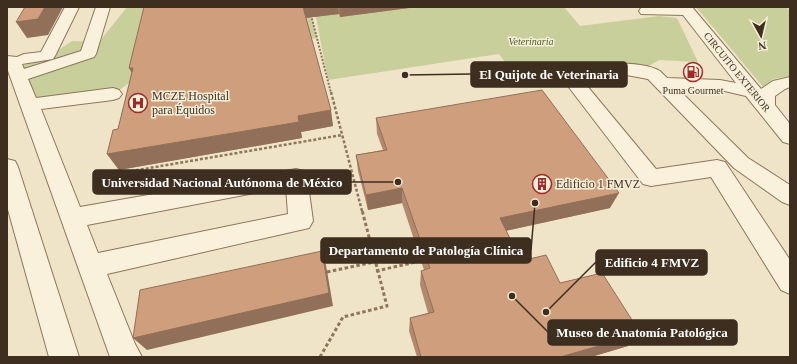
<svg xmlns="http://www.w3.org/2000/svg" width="797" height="364" viewBox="0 0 797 364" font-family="'Times New Roman',serif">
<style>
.green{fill:#c9cf9b}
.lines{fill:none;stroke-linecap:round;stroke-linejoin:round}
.minor-casing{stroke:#8d765c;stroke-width:2}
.path-far2{stroke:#8d765c;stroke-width:2;stroke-dasharray:2 1.5;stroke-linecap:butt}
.path-far1{stroke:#8d765c;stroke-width:2.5;stroke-dasharray:3 2;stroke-linecap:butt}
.path{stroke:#8d765c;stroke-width:3;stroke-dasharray:3.5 2.5;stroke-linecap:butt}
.minor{fill:#faf1dc;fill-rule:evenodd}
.wall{fill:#b2896c}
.shaded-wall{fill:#916f58}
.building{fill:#cf9f7d;stroke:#916f58}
.labels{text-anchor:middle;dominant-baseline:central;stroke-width:3;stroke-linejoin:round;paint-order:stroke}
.far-park-label{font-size:10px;font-style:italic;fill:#4d5a26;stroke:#f7eed8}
.far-street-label{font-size:10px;fill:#3d2e20;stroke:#f7eed8}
.far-poi-label{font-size:10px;fill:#3d2e20;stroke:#f7eed8}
.poi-label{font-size:12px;fill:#3d2e20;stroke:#f7eed8;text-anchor:start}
.leader{fill:none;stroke:#3d2e20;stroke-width:1.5}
.callout-dot{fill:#3d2e20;stroke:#f7eed8;stroke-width:1.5}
.callout{fill:#3d2e20;stroke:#3d2e20;stroke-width:1.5}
.callout-label{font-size:13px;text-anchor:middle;font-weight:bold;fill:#fff}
</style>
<rect width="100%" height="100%" fill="#f0e4c8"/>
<g class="green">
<path d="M 127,7 L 311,15 L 317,38 L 162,59 L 115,93 L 31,104 L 17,67 L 48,57 L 72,41 L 99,42 Z"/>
<path d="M 314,7 L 337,7 L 340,17 L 417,7 L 564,7 L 580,26 L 659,16 L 677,18 L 698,62 L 659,60 L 642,70 L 516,77 L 499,54 L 328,80 Z"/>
<path d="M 696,7 L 787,7 L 790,12 L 790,76 L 773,79 L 764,88 Z"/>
</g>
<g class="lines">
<g class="minor-casing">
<g id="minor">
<path d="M 65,7 L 79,7 L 55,56 L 53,59 L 22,64 L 24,69 L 81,51 L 96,7 L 110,7 L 96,54 L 94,57 L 28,79 L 36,98 L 113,88 L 119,90 L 122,94 L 119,98 L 113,100 L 41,109 L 80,207 L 296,169 L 304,171 L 307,177 L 313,221 L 309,228 L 107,274 L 135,344 L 142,357 L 110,357 L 7,68 L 7,56 L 17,57 L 24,54 L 41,52 ZM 286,187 L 288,214 L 98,253 L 87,225 Z"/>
<path d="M 645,7 L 692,7 L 761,89 L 773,81 L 790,77 L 790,87 L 785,89 L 775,96 L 775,105 L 790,124 L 790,144 L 783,142 L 746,96 L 720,90 L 678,89 L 748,158 L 790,185 L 790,205 L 782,202 L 734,168 L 648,79 L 621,74 L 578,75 L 656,169 L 717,160 L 725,162 L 790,260 L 790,294 L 781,290 L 711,177 L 651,186 L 643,184 L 561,77 L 516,82 L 510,81 L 507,77 L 510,73 L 516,72 C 548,68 633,55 660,71 C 662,73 665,76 667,78 L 720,80 L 736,83 L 683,15 L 641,14 L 639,11 L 641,8 Z"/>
<path d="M 7,159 L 15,161 L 18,167 L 79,357 L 49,357 L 7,206 Z"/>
</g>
</g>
<path class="path-far2" d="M 311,15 L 331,93"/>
<g class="path-far1">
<path d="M 331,92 L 362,211"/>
<path d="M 126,172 L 342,135"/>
<path d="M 319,179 L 352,172"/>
</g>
<g class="path">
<path d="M 376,271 L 425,260"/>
<path d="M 327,272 L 374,262"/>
<path d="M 320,357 L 343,317 L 387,306 L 362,210"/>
</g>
<use href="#minor" class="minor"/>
</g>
<g class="wall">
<path d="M 144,7 L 417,7 L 340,17 L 339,14 L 306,18 L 333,126 L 301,132 L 302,138 L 119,170 L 107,154 L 118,129 L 132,73 Z"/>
<path d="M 376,118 L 610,208 L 506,231 L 521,261 L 560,283 L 628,346 L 591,357 L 417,357 L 409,331 L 410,318 L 428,313 L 420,285 L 421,271 L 424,270 L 402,203 L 368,210 L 358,171 L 356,155 L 383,150 L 377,134 Z"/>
</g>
<g class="shaded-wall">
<path d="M 45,7 L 63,7 L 48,35 L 27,38 L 16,22 Z"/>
<path d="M 303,7 L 338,7 L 339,14 L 305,18 Z"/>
<path d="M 339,7 L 417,7 L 340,17 Z"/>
<path d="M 129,68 L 133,68 L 138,84 Z"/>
<path d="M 331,110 L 333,126 L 301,132 L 302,138 L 119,170 L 107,154 L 298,116 Z"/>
<path d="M 402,188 L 402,203 L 368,210 L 366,195 Z"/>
<path d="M 619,193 L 610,208 L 495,233 L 500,218 Z"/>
<path d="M 322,251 L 326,265 L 333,306 L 147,350 L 133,338 Z"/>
<path d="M 641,334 L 628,346 L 591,357 L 560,357 Z"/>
</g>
<g class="building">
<path d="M 25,7 L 45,7 L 38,19 L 16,22 Z"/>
<path d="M 144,7 L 303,7 L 331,110 L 298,116 L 299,122 L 107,154 L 113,130 L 118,129 L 133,68 L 129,68 Z"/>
<path d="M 542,90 L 619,193 L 500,218 L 521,261 L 546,255 L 560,283 L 602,273 L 641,334 L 560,357 L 421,357 L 410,318 L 434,312 L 421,271 L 430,268 L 402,188 L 366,195 L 356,155 L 387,150 L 376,118 Z"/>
<path d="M 322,251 L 329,293 L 133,338 L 140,290 Z"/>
</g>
<defs>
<g id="fuel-ring" transform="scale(1)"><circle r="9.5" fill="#f7eed8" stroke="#9e2a2b" stroke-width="1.5"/><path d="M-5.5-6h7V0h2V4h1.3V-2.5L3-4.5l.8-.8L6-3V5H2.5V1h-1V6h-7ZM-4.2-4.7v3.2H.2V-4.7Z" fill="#9e2a2b"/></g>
<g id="hospital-ring" transform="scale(1)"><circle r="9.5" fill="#f7eed8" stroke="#9e2a2b" stroke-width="1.5"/><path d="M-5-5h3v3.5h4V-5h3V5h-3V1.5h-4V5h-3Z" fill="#9e2a2b"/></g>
<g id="building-ring" transform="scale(1)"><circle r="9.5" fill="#f7eed8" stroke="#9e2a2b" stroke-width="1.5"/><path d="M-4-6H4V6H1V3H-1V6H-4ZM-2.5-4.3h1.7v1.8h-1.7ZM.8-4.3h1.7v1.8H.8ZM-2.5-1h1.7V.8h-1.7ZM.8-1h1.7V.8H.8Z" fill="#9e2a2b"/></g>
</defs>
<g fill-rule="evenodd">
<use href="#fuel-ring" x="693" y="72"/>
<use href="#hospital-ring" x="138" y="103"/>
<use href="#building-ring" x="542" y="184"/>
</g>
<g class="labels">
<g class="far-park-label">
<text x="531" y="41">Veterinaria</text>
</g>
<g class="far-street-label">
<text transform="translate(737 72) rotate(51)">CIRCUITO EXTERIOR</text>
</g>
<g class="far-poi-label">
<text x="693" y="90">Puma Gourmet</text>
</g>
<g class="poi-label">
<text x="152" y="96">MCZE Hospital<tspan x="152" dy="14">para Équidos</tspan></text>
<text x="556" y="184">Edificio 1 FMVZ</text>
</g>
</g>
<path class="leader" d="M405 75L471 74M398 182L351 182M535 203L531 250M546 312L596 262M512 296L548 332"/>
<g class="callout-dot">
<circle cx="405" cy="75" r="4"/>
<circle cx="398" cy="182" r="4"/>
<circle cx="535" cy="203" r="4"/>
<circle cx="546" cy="312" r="4"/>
<circle cx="512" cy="296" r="4"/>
</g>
<g class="callout">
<rect x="471" y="62" width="156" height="25" rx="4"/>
<rect x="93" y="170" width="258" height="24" rx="4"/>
<rect x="321" y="238" width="210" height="25" rx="4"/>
<rect x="596" y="250" width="111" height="25" rx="4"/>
<rect x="548" y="320" width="189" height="25" rx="4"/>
</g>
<g class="callout-label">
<text x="549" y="79">El Quijote de Veterinaria</text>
<text x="222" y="187">Universidad Nacional Autónoma de México</text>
<text x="426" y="255">Departamento de Patología Clínica</text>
<text x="652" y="267">Edificio 4 FMVZ</text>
<text x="642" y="337">Museo de Anatomía Patológica</text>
</g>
<rect width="797" height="364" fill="none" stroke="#3d2e20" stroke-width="16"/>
<g transform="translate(761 36) rotate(172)" stroke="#f7eed8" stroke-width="3" paint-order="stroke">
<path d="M0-3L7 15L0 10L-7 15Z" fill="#3d2e20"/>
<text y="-6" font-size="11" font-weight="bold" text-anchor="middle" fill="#3d2e20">N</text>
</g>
</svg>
